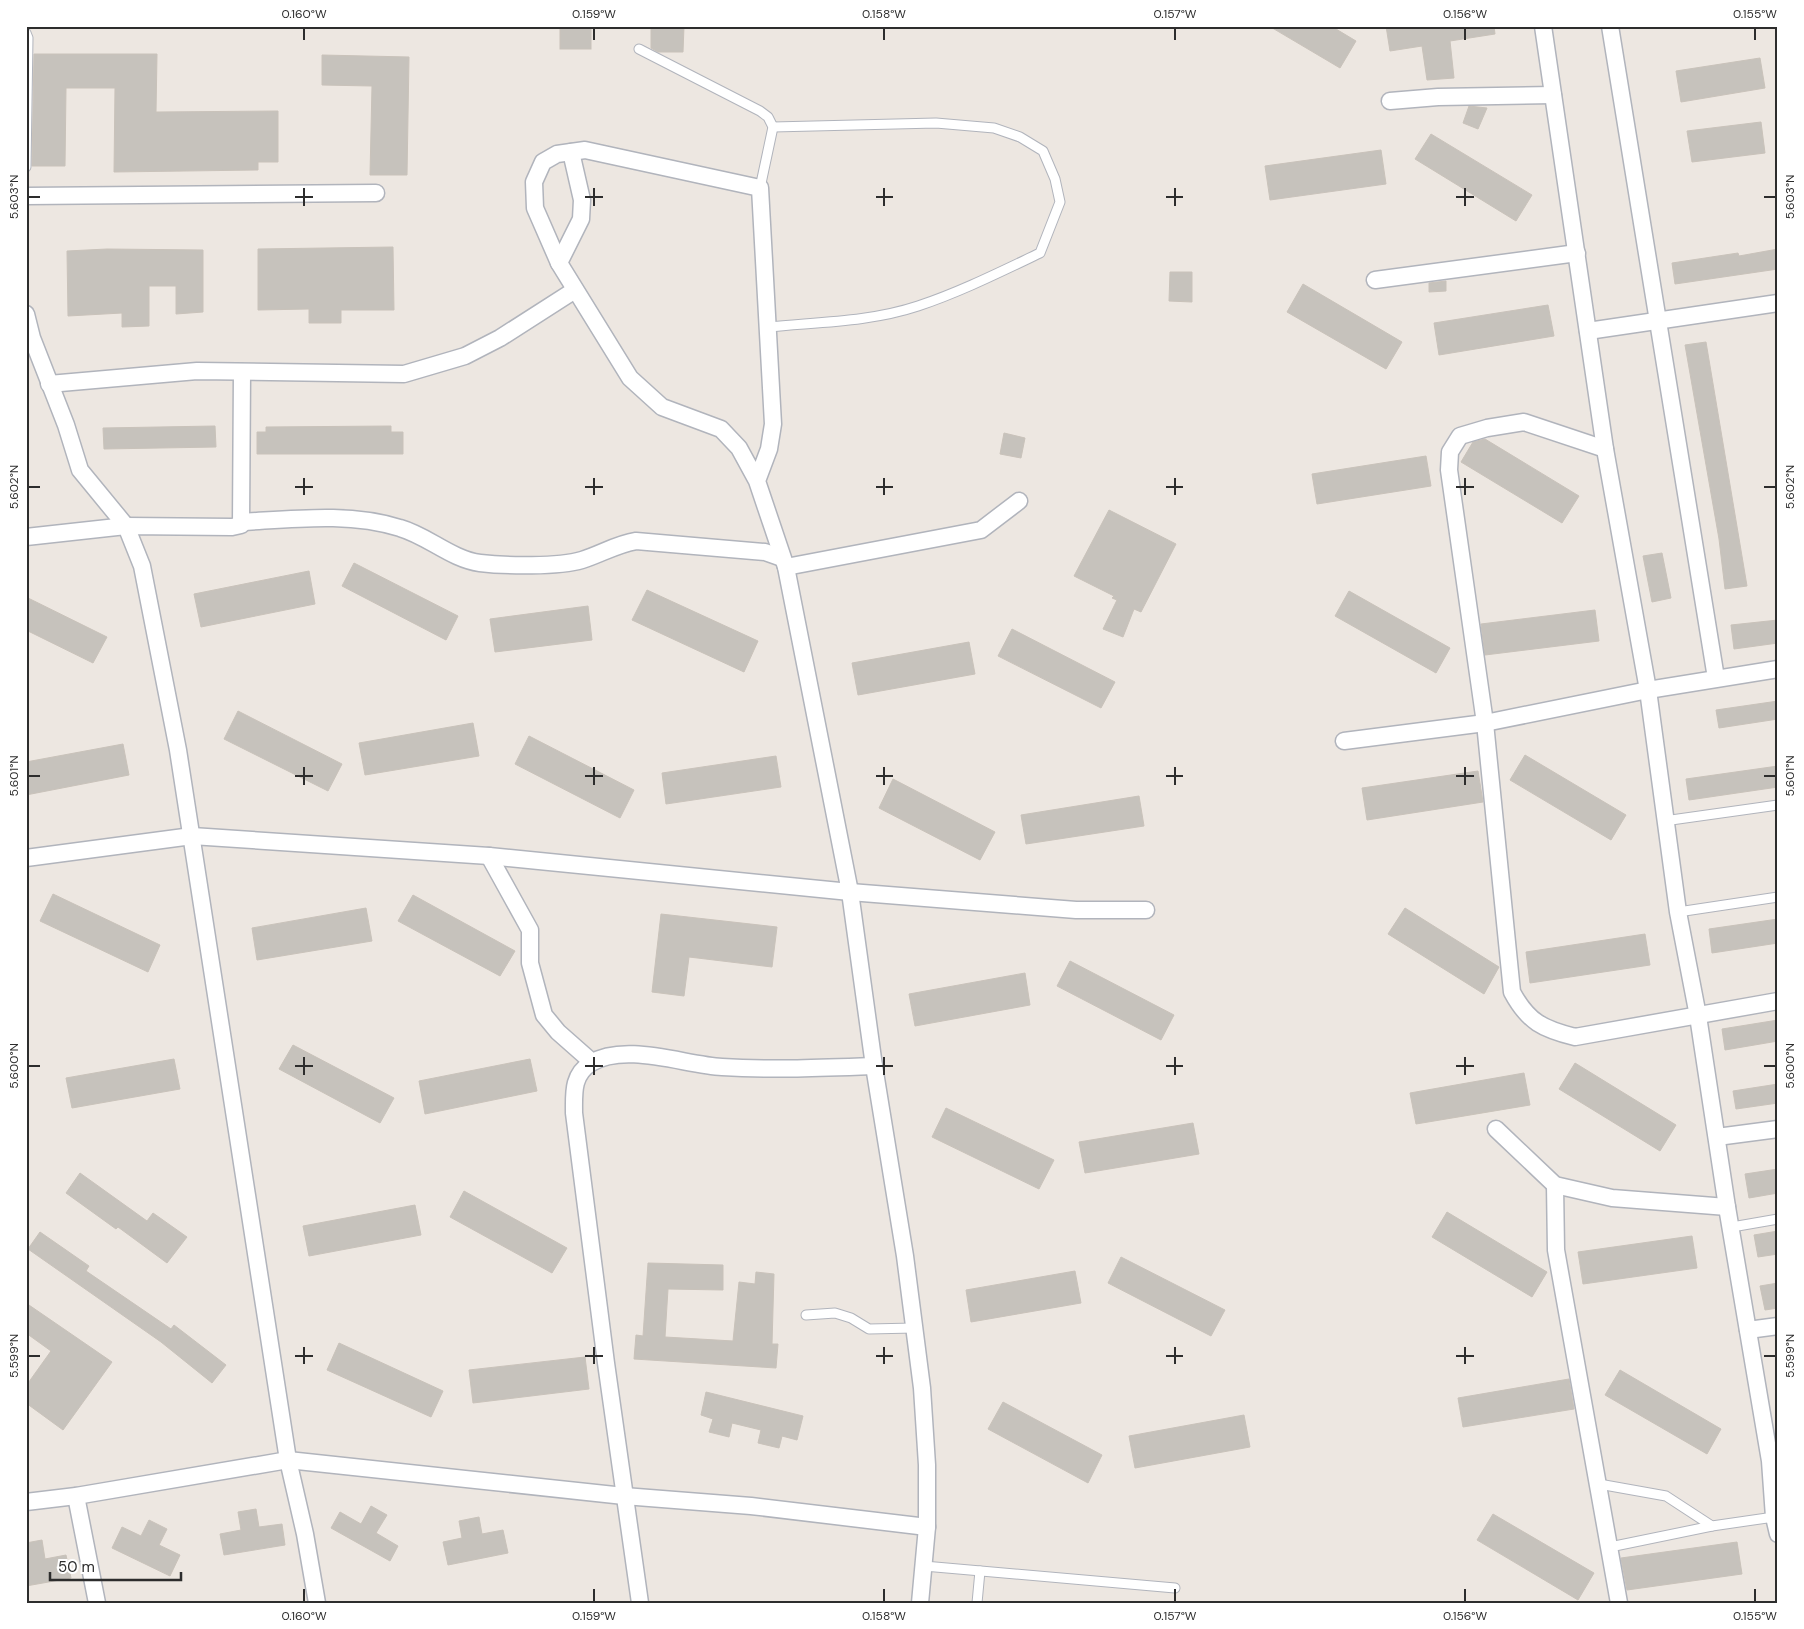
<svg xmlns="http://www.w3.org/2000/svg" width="1804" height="1629" viewBox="0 0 1804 1629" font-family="'DM Sans',sans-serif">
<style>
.building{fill:#c6c2bc;stroke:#c9c2ba}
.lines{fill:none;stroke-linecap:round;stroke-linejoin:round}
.lane-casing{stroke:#b1b4bc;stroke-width:11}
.street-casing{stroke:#b1b4bc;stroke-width:19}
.lane{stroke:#fff;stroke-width:9}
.street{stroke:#fff;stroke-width:16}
.ticks{fill:none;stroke:#2d2d2d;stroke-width:2}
.neatline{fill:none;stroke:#2d2d2d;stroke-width:2}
.ticks-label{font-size:12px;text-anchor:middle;fill:#2d2d2d}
</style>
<rect width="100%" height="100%" fill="#ede7e1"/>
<g class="building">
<rect x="560" y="26" width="31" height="23"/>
<path d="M 651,26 L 684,26 L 683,52 L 658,52 L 651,48 Z"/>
<path d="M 1269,26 L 1331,26 L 1356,41 L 1340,68 Z"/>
<path d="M 1386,26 L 1494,26 L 1495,34 L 1450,41 L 1454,78 L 1427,80 L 1422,46 L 1390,51 Z"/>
<path d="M 34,54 L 157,54 L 156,112 L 278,111 L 278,162 L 258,162 L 258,170 L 114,172 L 115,88 L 66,88 L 65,166 L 32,166 Z"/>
<path d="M 322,55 L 409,57 L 407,175 L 370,175 L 372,86 L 322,85 Z"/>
<path d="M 1760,58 L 1765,88 L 1681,102 L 1676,71 Z"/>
<path d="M 1469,106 L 1487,108 L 1478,129 L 1463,123 Z"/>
<path d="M 1761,122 L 1765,153 L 1692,162 L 1687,131 Z"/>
<path d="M 1431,134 L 1532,195 L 1516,221 L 1415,159 Z"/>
<path d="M 1381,150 L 1386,184 L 1270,200 L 1265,166 Z"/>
<path d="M 393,247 L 394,310 L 341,310 L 341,323 L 309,323 L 309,309 L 258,310 L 258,249 Z"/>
<path d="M 107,249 L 203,250 L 203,312 L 176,314 L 176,286 L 149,286 L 149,326 L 122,327 L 122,313 L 68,316 L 67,251 Z"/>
<path d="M 1778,249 L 1778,269 L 1675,284 L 1672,263 L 1738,253 L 1739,256 Z"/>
<path d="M 1170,272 L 1192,272 L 1192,302 L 1169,301 Z"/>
<path d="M 1446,281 L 1446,291 L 1429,292 L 1429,283 Z"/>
<path d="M 1303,284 L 1402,342 L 1386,369 L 1287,312 Z"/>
<path d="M 1548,305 L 1554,336 L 1439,355 L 1434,323 Z"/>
<path d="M 1706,342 L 1747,586 L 1725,589 L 1719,539 L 1685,345 Z"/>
<path d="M 215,426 L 216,447 L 104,449 L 103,428 Z"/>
<path d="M 391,426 L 391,432 L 403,432 L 403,454 L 257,454 L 257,432 L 266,432 L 266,427 Z"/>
<path d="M 1004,433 L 1025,438 L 1021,458 L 1000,454 Z"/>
<path d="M 1485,439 L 1579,496 L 1562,523 L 1461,462 L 1473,442 Z"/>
<path d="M 1426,456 L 1431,486 L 1317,504 L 1312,474 Z"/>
<path d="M 1109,510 L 1176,544 L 1141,612 L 1134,609 L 1123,637 L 1103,629 L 1117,600 L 1112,598 L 1114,596 L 1074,576 Z"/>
<path d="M 1662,553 L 1671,598 L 1652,602 L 1643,556 Z"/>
<path d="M 354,563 L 458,616 L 446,640 L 342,586 Z"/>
<path d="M 309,571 L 315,604 L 201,627 L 194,594 Z"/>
<path d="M 647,590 L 758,641 L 744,672 L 632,620 Z"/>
<path d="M 1349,591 L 1450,648 L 1436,673 L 1335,616 Z"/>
<path d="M 26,597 L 107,637 L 93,663 L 26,630 Z"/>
<path d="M 588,606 L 592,640 L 495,652 L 490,619 Z"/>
<path d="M 1595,610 L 1599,641 L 1485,655 L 1481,624 Z"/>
<path d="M 1778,620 L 1778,643 L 1734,649 L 1731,625 Z"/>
<path d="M 1012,629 L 1115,682 L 1101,708 L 998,656 Z"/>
<path d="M 969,642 L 975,674 L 858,695 L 852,663 Z"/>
<path d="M 1778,701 L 1778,719 L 1719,728 L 1716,710 Z"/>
<path d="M 238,711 L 342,764 L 328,791 L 224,739 Z"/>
<path d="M 473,723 L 479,756 L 365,775 L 359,743 Z"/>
<path d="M 529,736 L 634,790 L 620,818 L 515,764 Z"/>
<path d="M 123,744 L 129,775 L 26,795 L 26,762 Z"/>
<path d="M 1525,755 L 1626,815 L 1611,840 L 1510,780 Z"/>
<path d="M 776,756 L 781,787 L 666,804 L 662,773 Z"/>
<path d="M 1778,766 L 1778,787 L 1689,800 L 1686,779 Z"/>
<path d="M 1478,771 L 1483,802 L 1367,820 L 1362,788 Z"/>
<path d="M 893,779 L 995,832 L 980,860 L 879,808 Z"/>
<path d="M 1139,796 L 1144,826 L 1026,844 L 1021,815 Z"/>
<path d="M 53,894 L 160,945 L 148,972 L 40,921 Z"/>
<path d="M 413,895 L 515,951 L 500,976 L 398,921 Z"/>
<path d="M 366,908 L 372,941 L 257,960 L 252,928 Z"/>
<path d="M 1405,908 L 1499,967 L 1484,994 L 1388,934 Z"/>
<path d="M 661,914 L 777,927 L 772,967 L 689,957 L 684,996 L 652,992 Z"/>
<path d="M 1778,919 L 1778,943 L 1712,953 L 1709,929 Z"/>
<path d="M 1645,934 L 1650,965 L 1530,983 L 1526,952 Z"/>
<path d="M 1070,961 L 1174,1015 L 1161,1040 L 1057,986 Z"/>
<path d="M 1025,973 L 1030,1005 L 915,1026 L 909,994 Z"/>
<path d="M 1778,1020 L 1778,1041 L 1725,1050 L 1722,1029 Z"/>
<path d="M 293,1045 L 394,1098 L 380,1123 L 279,1069 Z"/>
<path d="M 174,1059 L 180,1089 L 72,1108 L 66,1078 Z"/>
<path d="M 530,1059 L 537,1091 L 425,1114 L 419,1081 Z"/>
<path d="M 1575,1063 L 1676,1125 L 1660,1151 L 1559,1089 Z"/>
<path d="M 1524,1073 L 1530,1105 L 1416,1124 L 1410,1093 Z"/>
<path d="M 1778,1084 L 1778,1103 L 1736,1109 L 1733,1091 Z"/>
<path d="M 946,1108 L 1054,1160 L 1039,1189 L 932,1137 Z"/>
<path d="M 1193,1123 L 1199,1154 L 1085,1173 L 1079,1142 Z"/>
<path d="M 1778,1169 L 1778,1193 L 1749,1198 L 1745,1174 Z"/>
<path d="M 80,1173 L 147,1221 L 153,1213 L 187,1237 L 167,1263 L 118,1227 L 116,1229 L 66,1193 Z"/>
<path d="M 464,1191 L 567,1248 L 552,1273 L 450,1217 Z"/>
<path d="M 415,1205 L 421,1235 L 309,1256 L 303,1226 Z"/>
<path d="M 1447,1212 L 1547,1272 L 1532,1297 L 1432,1237 Z"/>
<path d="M 1778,1231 L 1778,1254 L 1758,1257 L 1754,1235 Z"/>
<path d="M 40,1232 L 89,1266 L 86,1271 L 171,1329 L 174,1325 L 226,1365 L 212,1383 L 161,1342 L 28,1249 Z"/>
<path d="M 1692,1236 L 1697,1268 L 1583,1284 L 1578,1252 Z"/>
<path d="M 1121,1257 L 1225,1310 L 1211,1336 L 1108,1283 Z"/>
<path d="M 648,1263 L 723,1265 L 723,1290 L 668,1289 L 665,1337 L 733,1341 L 739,1282 L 755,1284 L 756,1272 L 774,1274 L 772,1344 L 778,1344 L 776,1368 L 634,1359 L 636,1335 L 643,1336 Z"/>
<path d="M 1075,1271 L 1081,1303 L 971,1322 L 966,1290 Z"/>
<path d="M 1778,1283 L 1778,1308 L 1765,1310 L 1760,1286 Z"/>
<path d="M 26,1303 L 112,1362 L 63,1430 L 26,1403 L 26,1386 L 51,1351 L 26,1333 Z"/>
<path d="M 339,1343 L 443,1391 L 431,1417 L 327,1370 Z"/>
<path d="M 585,1357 L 589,1389 L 473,1403 L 469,1370 Z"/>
<path d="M 1620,1370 L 1721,1429 L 1707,1454 L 1605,1395 Z"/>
<path d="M 1569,1379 L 1574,1409 L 1463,1427 L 1458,1398 Z"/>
<path d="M 706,1392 L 803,1416 L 797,1440 L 782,1436 L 779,1448 L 758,1443 L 761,1430 L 732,1423 L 729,1437 L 709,1432 L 713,1419 L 701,1415 Z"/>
<path d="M 1003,1402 L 1102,1455 L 1088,1483 L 988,1429 Z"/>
<path d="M 1244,1415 L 1250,1447 L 1135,1468 L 1129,1436 Z"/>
<path d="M 371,1506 L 387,1515 L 376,1533 L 398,1546 L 390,1561 L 331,1528 L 340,1512 L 361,1524 Z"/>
<path d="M 256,1509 L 259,1527 L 282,1524 L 285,1545 L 224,1555 L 220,1534 L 241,1530 L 238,1512 Z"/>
<path d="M 1493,1514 L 1594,1573 L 1578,1600 L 1477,1540 Z"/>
<path d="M 479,1517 L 482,1534 L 503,1530 L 508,1553 L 448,1565 L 443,1542 L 462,1538 L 459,1521 Z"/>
<path d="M 149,1520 L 167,1529 L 159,1545 L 180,1555 L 170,1576 L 112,1548 L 122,1527 L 141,1536 Z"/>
<path d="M 42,1540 L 45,1559 L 66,1555 L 71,1578 L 26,1586 L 26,1543 Z"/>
<path d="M 1737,1542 L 1742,1574 L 1627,1590 L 1621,1558 Z"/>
</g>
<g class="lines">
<g class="lane-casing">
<g id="lane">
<path d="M 26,33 L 28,38 L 26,167"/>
<path d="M 639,49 L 760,111 L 768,117 L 773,127 L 760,188"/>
<path d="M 768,327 C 818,322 870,322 918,306 C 960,292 1000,272 1040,253 L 1060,202 L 1055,179 L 1043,151 L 1020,137 L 994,128 L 936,123 L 773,127"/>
<path d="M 1664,821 L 1778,805"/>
<path d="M 1678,912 L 1778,897"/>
<path d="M 1732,1227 L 1778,1219"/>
<path d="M 806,1315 L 835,1313 L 851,1318 L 869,1329 L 914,1328"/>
<path d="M 1599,1484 L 1666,1496 L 1712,1526 L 1774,1517"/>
<path d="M 1610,1547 L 1712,1526"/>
<path d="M 924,1566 L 1175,1588"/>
<path d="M 977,1603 L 980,1571"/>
</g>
</g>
<g class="street-casing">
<g id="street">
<path d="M 1543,26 L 1605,449 L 1648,690 L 1678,912 L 1698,1016 L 1727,1207 L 1770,1461 L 1774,1517 L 1778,1534"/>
<path d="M 1610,26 L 1716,678"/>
<path d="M 1390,101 L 1438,97 L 1553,95"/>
<path d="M 26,196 L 376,193"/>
<path d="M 559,263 L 581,219 L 582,200 L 571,152"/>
<path d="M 1375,280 L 1577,253"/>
<path d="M 26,314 L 32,338 L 66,425 L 80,470 L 126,526 L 142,566 L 178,750 L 288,1460 L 305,1534 L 317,1603"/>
<path d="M 1588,331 L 1778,303"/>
<path d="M 49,384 L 197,371 L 404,374 L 465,356 L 500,338 L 575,290"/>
<path d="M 1605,449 L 1524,422 L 1487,428 L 1460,436 L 1450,452 L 1449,470 L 1485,723 L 1512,992 C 1528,1022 1543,1029 1575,1037 L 1778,1001"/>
<path d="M 757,481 L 739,448 L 721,429 L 662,407 L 630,378 L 559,263 L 535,208 L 534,182 L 543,162 L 557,154 L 585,150 L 760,188 L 773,424 L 769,449 L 757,481 L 786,567 L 850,892 L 874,1066 L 905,1256 L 922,1388 L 927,1465 L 927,1527 L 920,1603"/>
<path d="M 242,522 C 294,519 350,512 400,528 C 428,536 451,559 480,563 C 505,566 559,567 582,560 C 601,554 617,544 636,541 L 765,552 L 782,558"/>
<path d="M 26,537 L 126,526 L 232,527 L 241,525 L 242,372"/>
<path d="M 786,567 L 981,530 L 1019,501"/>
<path d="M 1344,741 L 1485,723 L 1648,690 L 1778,669"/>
<path d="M 489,856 L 530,930 L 530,963 L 544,1015 L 558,1032 L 592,1062"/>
<path d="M 26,858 L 192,836 L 489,856 L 850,892 L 1076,910 L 1146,910"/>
<path d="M 1496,1129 L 1555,1185 L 1612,1198 L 1727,1207"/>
<path d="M 1717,1137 L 1778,1129"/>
<path d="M 1555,1185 L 1556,1250 L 1619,1603"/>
<path d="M 1748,1330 L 1778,1326"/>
<path d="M 76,1496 L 97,1603"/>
<path d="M 26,1502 L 76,1496 L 288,1460 L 624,1496 L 751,1506 L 927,1527"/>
<path d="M 640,1603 L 606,1363 L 574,1113 C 574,1093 572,1075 591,1063 C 625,1042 685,1065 722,1067 C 773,1070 823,1068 874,1066"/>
</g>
</g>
<use href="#lane" class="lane"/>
<use href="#street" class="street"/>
</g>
<path class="ticks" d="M 304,28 L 304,40M 594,28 L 594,40M 884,28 L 884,40M 1175,28 L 1175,40M 1465,28 L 1465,40M 1755,28 L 1755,40M 304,188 L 304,206M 594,188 L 594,206M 884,188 L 884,206M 1175,188 L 1175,206M 1465,188 L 1465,206M 28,197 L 40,197M 295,197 L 313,197M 585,197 L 603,197M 876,197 L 893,197M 1166,197 L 1183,197M 1456,197 L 1474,197M 1764,197 L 1776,197M 304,478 L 304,495M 594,478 L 594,495M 884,478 L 884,495M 1175,478 L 1175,495M 1465,478 L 1465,495M 28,487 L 40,487M 295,487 L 313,487M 585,487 L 603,487M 876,487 L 893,487M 1166,487 L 1183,487M 1456,487 L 1474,487M 1764,487 L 1776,487M 304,767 L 304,785M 594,767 L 594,785M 884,767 L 884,785M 1175,767 L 1175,785M 1465,767 L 1465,785M 28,776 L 40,776M 295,776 L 313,776M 585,776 L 603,776M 876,776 L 893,776M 1166,776 L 1183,776M 1456,776 L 1474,776M 1764,776 L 1776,776M 304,1057 L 304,1075M 594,1057 L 594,1075M 884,1057 L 884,1075M 1175,1057 L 1175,1075M 1465,1057 L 1465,1075M 28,1066 L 40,1066M 295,1066 L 313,1066M 585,1066 L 603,1066M 876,1066 L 893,1066M 1166,1066 L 1183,1066M 1456,1066 L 1474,1066M 1764,1066 L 1776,1066M 304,1347 L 304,1364M 594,1347 L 594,1364M 884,1347 L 884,1364M 1175,1347 L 1175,1364M 1465,1347 L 1465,1364M 28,1356 L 40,1356M 295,1356 L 313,1356M 585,1356 L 603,1356M 876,1356 L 893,1356M 1166,1356 L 1183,1356M 1456,1356 L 1474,1356M 1764,1356 L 1776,1356M 304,1589 L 304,1602M 594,1589 L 594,1602M 884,1589 L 884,1602M 1175,1589 L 1175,1602M 1465,1589 L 1465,1602M 1755,1589 L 1755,1602"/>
<rect width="1804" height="1629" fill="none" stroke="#ffffff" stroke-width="55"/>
<path d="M50 1572v8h131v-8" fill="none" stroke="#2d2d2d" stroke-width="2.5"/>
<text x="58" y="1572" font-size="15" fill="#2d2d2d" stroke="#ffffff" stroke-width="4" paint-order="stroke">50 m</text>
<rect x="28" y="28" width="1748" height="1574" class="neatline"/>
<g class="ticks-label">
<text x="304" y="18">0.160°W</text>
<text x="594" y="18">0.159°W</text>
<text x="884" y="18">0.158°W</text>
<text x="1175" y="18">0.157°W</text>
<text x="1465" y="18">0.156°W</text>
<text x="1755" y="18">0.155°W</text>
<text transform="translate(14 197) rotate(-90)" y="4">5.603°N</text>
<text transform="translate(1790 197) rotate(-90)" y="4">5.603°N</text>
<text transform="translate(14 487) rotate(-90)" y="4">5.602°N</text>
<text transform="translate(1790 487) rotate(-90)" y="4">5.602°N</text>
<text transform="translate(14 776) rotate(-90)" y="4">5.601°N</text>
<text transform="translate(1790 776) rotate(-90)" y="4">5.601°N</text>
<text transform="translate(14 1066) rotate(-90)" y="4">5.600°N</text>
<text transform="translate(1790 1066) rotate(-90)" y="4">5.600°N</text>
<text transform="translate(14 1356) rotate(-90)" y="4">5.599°N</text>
<text transform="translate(1790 1356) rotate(-90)" y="4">5.599°N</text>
<text x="304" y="1620">0.160°W</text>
<text x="594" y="1620">0.159°W</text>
<text x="884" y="1620">0.158°W</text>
<text x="1175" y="1620">0.157°W</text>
<text x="1465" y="1620">0.156°W</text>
<text x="1755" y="1620">0.155°W</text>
</g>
</svg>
